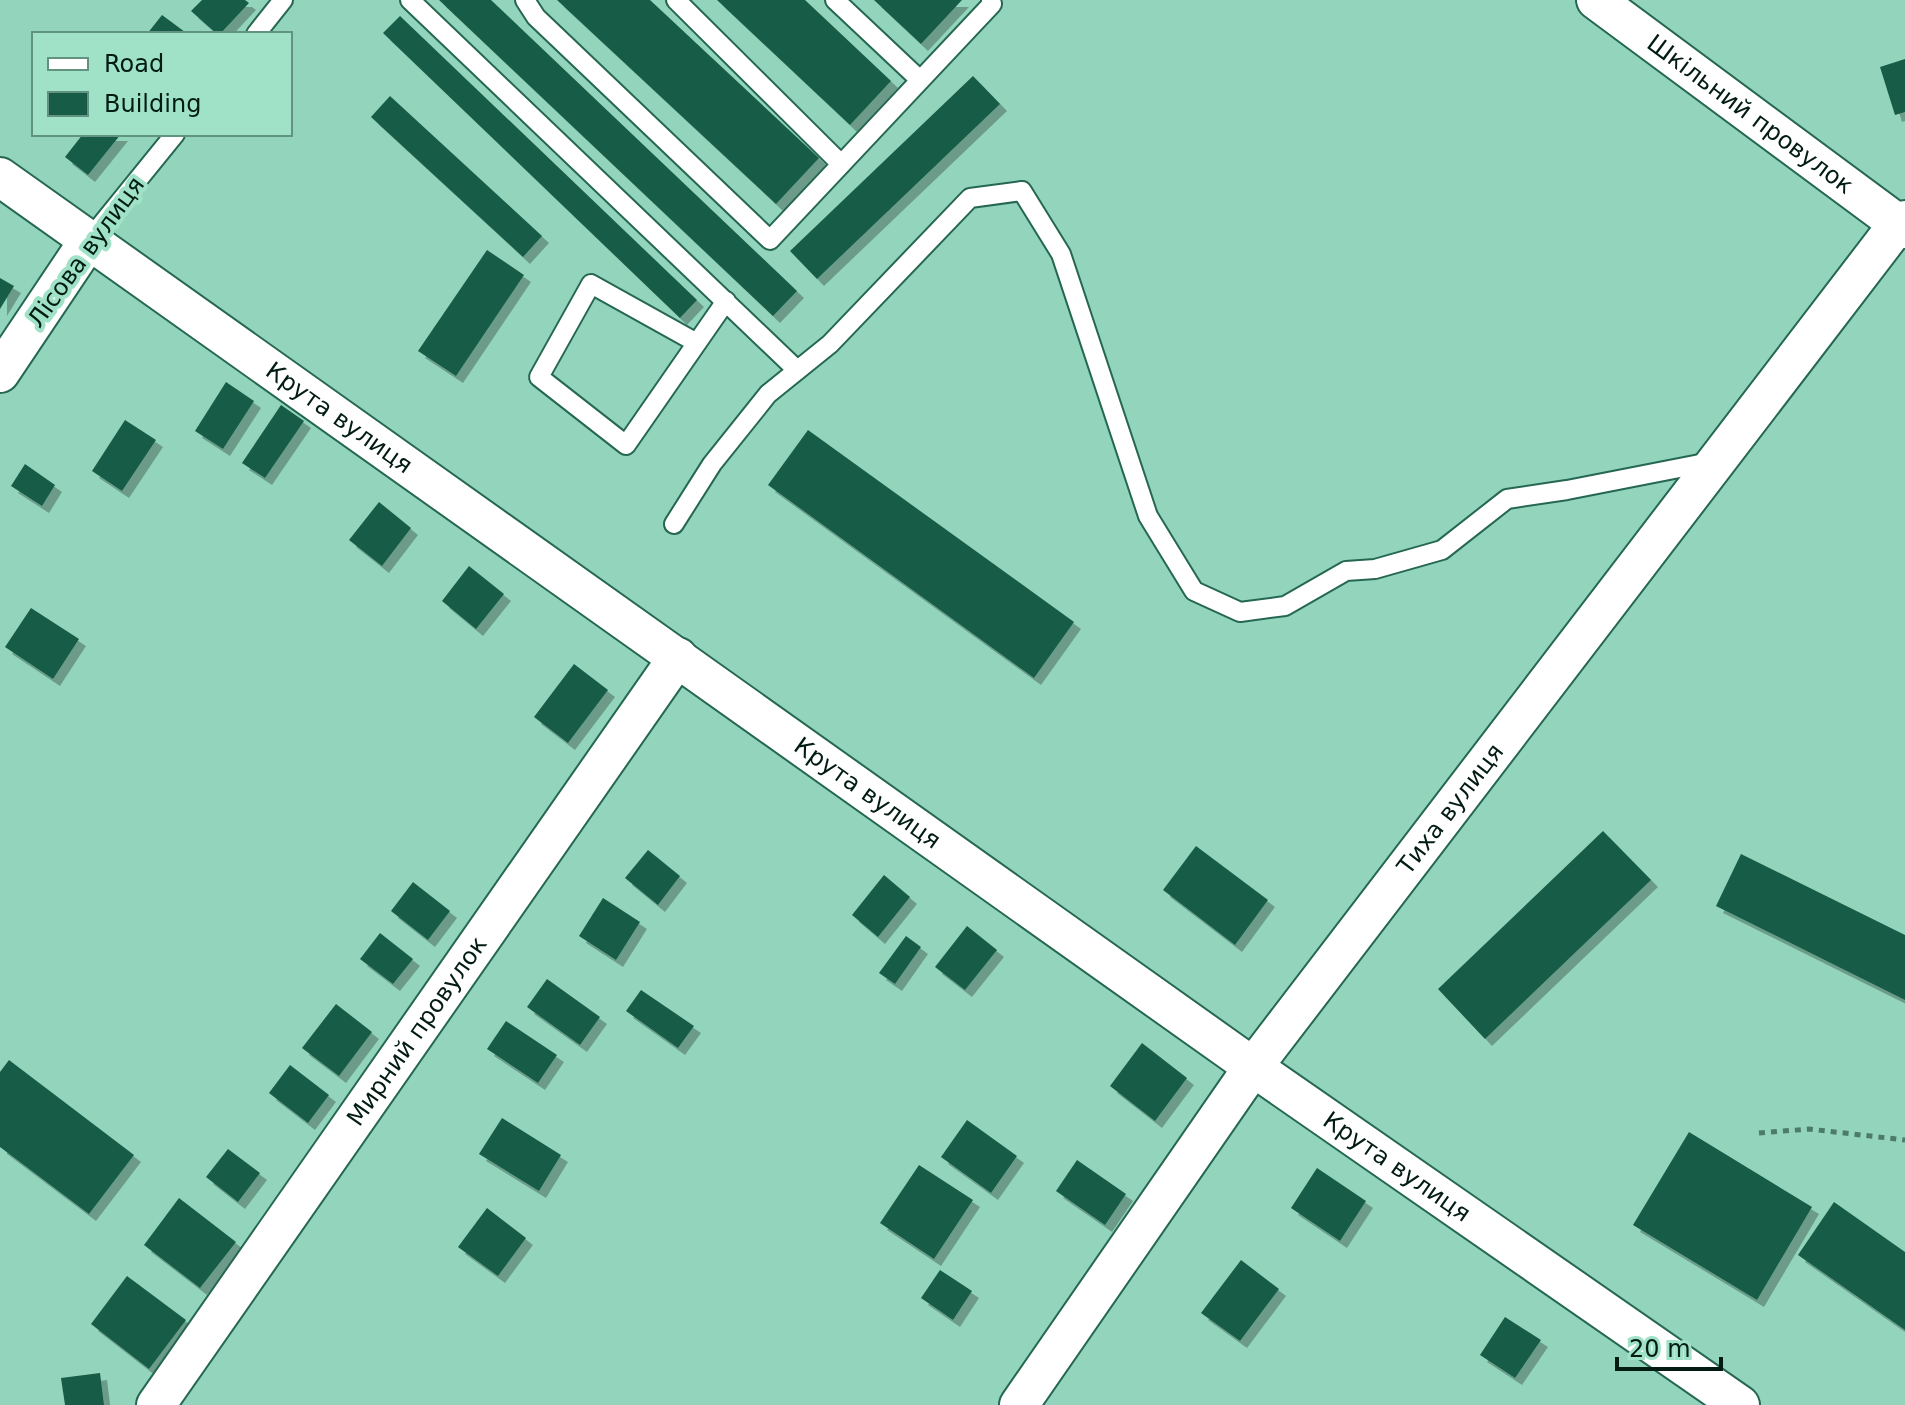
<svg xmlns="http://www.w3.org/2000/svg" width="1905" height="1405" viewBox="0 0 1905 1405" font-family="'DejaVu Sans',sans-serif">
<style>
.building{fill:#175c47;filter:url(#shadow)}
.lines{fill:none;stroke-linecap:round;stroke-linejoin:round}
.service-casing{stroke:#256752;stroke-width:22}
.minor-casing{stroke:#256752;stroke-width:42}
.path{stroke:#4d7b6b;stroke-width:5;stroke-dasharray:6 6;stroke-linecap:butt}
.service{stroke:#fff;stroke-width:18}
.minor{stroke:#fff;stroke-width:38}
.labels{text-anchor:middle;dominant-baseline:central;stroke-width:8;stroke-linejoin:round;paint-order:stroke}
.street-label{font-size:24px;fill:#021c14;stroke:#a0e2c8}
</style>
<defs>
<filter id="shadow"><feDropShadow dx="7" dy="7" stdDeviation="0" flood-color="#0004"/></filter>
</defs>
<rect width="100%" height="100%" fill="#93d4bc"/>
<g class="building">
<path d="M 202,0 L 245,0 L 249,3 L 220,34 L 217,34 L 191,11 Z"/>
<path d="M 439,0 L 491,0 L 797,291 L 773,316 Z"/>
<path d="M 557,0 L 650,0 L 819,158 L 776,204 Z"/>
<path d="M 717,0 L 805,0 L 891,81 L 850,125 Z"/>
<path d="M 874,0 L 962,0 L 921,44 Z"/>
<path d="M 162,15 L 185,32 L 183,34 L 147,34 Z"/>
<path d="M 400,16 L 697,300 L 680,318 L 383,33 Z"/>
<path d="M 1905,59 L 1905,112 L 1895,115 L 1880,67 Z"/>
<path d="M 973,76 L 1000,104 L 817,279 L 790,251 Z"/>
<path d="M 390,96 L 542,236 L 523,257 L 371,117 Z"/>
<path d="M 83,134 L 121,134 L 88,175 L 65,157 Z"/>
<path d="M 487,250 L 524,275 L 456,376 L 418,351 Z"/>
<path d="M 0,278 L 14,286 L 0,309 Z"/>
<path d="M 226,382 L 254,401 L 223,449 L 195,431 Z"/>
<path d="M 281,405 L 304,421 L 265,478 L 242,463 Z"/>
<path d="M 125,420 L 156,440 L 122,491 L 92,471 Z"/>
<path d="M 808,430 L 1074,622 L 1034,678 L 768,485 Z"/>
<path d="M 25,464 L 55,485 L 42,506 L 11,486 Z"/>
<path d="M 379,502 L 411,528 L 382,566 L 349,540 Z"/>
<path d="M 469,566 L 504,594 L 476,629 L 442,601 Z"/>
<path d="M 31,608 L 79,639 L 53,679 L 5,647 Z"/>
<path d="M 574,664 L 608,690 L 568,743 L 534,717 Z"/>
<path d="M 1603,831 L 1651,880 L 1485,1039 L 1438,989 Z"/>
<path d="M 1196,846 L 1268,900 L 1235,945 L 1163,890 Z"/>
<path d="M 648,850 L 680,876 L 658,905 L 625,878 Z"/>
<path d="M 1741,854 L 1905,935 L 1905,1000 L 1716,906 Z"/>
<path d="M 884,875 L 910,897 L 878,937 L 852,915 Z"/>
<path d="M 413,882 L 450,911 L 428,940 L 391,911 Z"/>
<path d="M 603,898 L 640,922 L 616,960 L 579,936 Z"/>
<path d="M 967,926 L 997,950 L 965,990 L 935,967 Z"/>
<path d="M 380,933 L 413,959 L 393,984 L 360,959 Z"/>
<path d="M 906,936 L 921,947 L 895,984 L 879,973 Z"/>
<path d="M 547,979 L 600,1017 L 580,1045 L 527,1007 Z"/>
<path d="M 641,990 L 694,1026 L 678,1048 L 626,1011 Z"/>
<path d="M 336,1004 L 372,1032 L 339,1076 L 302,1048 Z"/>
<path d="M 506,1021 L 557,1055 L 538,1083 L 487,1049 Z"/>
<path d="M 1142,1043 L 1187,1078 L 1155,1121 L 1110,1086 Z"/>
<path d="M 9,1060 L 134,1155 L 89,1214 L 0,1147 L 0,1072 Z"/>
<path d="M 290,1065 L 329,1095 L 308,1123 L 269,1093 Z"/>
<path d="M 502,1118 L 561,1155 L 539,1191 L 479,1154 Z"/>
<path d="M 967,1120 L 1017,1156 L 991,1193 L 941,1157 Z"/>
<path d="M 1689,1132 L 1812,1207 L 1757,1300 L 1633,1225 Z"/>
<path d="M 228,1149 L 260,1173 L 238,1202 L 206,1177 Z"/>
<path d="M 1077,1160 L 1126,1194 L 1105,1225 L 1056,1191 Z"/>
<path d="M 919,1165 L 973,1200 L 934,1259 L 880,1223 Z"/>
<path d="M 1317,1168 L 1366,1201 L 1340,1241 L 1291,1208 Z"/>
<path d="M 179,1198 L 236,1242 L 200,1288 L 144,1245 Z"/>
<path d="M 1834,1202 L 1905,1252 L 1905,1330 L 1798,1255 Z"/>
<path d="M 487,1208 L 526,1238 L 498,1276 L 458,1247 Z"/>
<path d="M 1241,1260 L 1279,1289 L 1240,1341 L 1201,1313 Z"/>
<path d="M 940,1270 L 972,1291 L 953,1320 L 921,1298 Z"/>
<path d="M 127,1276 L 186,1320 L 149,1369 L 91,1324 Z"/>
<path d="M 1505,1317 L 1541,1340 L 1515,1378 L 1480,1355 Z"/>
<path d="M 100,1373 L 104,1405 L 65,1405 L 61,1378 Z"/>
</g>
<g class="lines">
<g class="service-casing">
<g id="service">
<path d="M 410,0 L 797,370"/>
<path d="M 525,0 L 536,17 L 770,240 L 992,4 L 991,0"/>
<path d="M 676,0 L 841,164"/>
<path d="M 835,0 L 920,80"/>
<path d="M 256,34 L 283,0"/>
<path d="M 89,240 L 175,134"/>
<path d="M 697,343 L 591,284 L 539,377 L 626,445 L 726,301"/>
<path d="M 674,524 L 712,464 L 768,394 L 830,344 L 970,198 L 1022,191 L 1061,254 L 1148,516 L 1194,591 L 1240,612 L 1285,606 L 1346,571 L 1375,569 L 1442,550 L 1507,499 L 1567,490 L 1710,462"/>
</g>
</g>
<g class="minor-casing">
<g id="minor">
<path id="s1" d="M 1596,0 L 1905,229"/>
<path id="s2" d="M 0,177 L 1253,1067 L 1740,1405"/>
<path d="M 0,373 L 89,240"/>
<path id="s3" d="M 156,1405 L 678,657"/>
<path id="s4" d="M 1019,1405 L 1253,1067 L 1898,224 L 1905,220"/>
</g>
</g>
<path class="path" d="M 1759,1133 L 1809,1129 L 1905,1140"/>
<use href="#service" class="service"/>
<use href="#minor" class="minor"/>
</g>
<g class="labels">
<g class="street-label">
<text stroke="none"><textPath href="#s1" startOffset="192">Шкільний провулок</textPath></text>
<text transform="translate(86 252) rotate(-54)">Лісова вулиця</text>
<text stroke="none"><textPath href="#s2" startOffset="416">Крута вулиця</textPath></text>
<text stroke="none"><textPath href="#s2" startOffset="1064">Крута вулиця</textPath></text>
<text stroke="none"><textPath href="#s4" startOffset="736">Тиха вулиця</textPath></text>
<text stroke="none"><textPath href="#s3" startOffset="456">Мирний провулок</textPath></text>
<text stroke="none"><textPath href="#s2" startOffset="1712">Крута вулиця</textPath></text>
</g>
</g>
<rect x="32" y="32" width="260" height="104" fill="#a0e2c8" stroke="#619380" stroke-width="2"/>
<rect x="48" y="58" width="40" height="12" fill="#ffffff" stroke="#619380" stroke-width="2"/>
<text x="104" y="72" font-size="24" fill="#021c14">Road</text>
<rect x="48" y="92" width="40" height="24" fill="#175c47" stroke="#619380" stroke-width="2"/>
<text x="104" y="112" font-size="24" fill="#021c14">Building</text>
<path d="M1617 1357v12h104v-12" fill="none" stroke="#021c14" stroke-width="4"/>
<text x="1629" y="1357" font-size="24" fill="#021c14" stroke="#a0e2c8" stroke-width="6" paint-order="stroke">20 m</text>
</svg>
